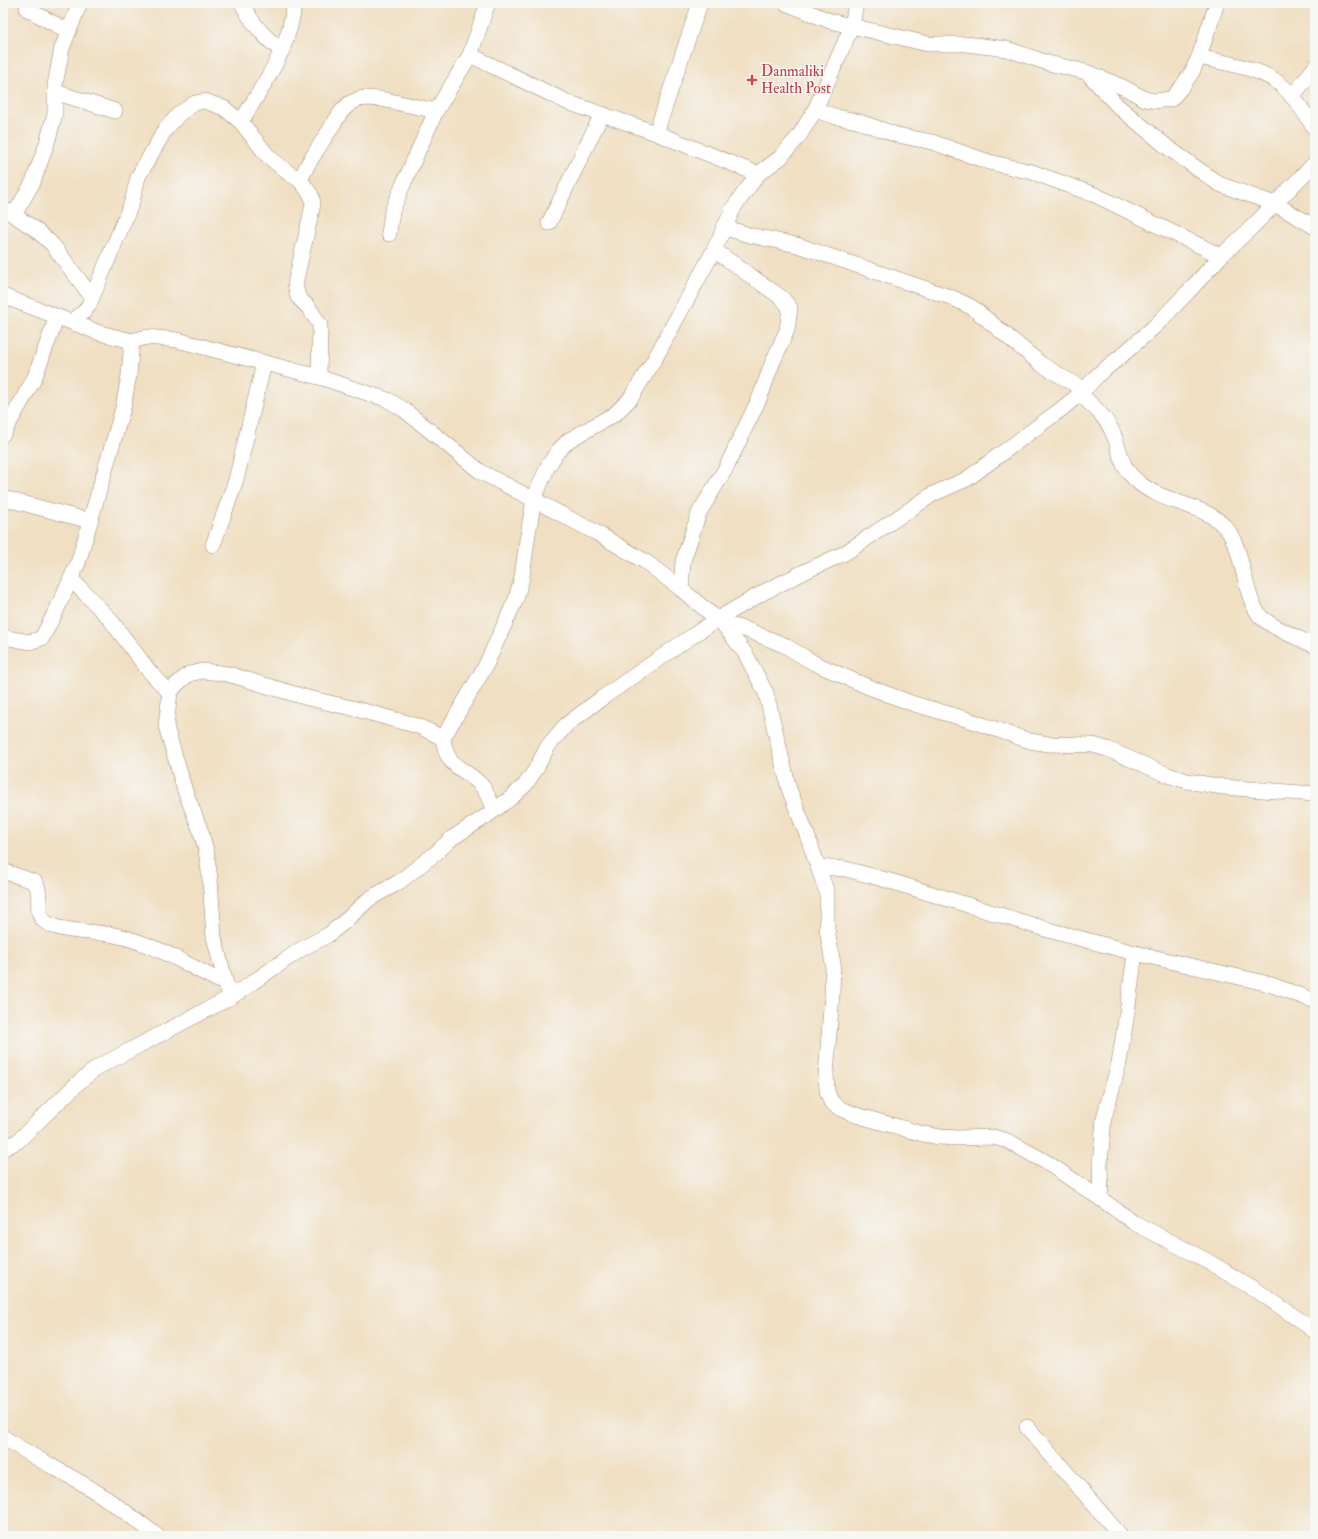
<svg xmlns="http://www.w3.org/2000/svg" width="1318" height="1539" viewBox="0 0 1318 1539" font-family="'IM FELL Double Pica',serif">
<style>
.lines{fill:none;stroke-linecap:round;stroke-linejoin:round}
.street-casing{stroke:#968470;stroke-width:16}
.street{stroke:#fff;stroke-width:15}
.health-dot{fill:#e0444e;stroke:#f6f6f2;stroke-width:1.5}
.labels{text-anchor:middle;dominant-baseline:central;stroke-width:3;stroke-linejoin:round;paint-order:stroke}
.health-label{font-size:15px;fill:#be3a42;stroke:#f6f6f2;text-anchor:start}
</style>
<rect width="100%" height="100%" fill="#f6f6f2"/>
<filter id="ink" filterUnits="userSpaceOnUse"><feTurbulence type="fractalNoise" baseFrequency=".025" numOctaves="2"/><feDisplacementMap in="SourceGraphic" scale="8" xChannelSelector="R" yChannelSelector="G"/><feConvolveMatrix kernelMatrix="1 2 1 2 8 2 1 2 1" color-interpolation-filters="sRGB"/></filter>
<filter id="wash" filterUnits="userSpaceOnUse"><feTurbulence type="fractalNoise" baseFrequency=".012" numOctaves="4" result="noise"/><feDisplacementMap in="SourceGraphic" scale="16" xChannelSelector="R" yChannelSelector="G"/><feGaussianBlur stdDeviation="0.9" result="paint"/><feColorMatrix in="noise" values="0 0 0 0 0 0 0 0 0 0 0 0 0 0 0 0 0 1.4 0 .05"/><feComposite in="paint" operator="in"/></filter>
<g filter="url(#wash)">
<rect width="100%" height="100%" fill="#f0dfc2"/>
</g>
<g filter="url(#ink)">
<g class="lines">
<g class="street-casing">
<g id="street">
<path d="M 242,3 C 251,23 265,38 282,51"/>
<path d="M 786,3 L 830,21 L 928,44 L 966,44 L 1007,49 L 1048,63 L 1086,72 L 1125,88 L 1145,99 L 1155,101 L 1171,99 L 1181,88 L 1192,72 L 1199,57 L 1217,3"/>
<path d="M 27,9 L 68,31"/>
<path d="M 470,55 L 567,102 L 656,133 L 758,174"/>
<path d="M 1199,57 C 1224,63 1262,68 1281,85 C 1294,95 1306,115 1315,129"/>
<path d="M 1090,76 L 1119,107 L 1167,147 L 1219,184 L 1275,204 L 1315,227"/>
<path d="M 55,92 L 115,111"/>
<path d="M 1292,97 L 1315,67"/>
<path d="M 815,110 L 837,117 L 857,121 L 897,135 L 932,142 L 989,162 L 1032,172 L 1095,195 L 1221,256"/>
<path d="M 241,122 C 263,85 291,47 294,3"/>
<path d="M 656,133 L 700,3"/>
<path d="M 300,180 L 308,164 L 341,112 L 350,103 L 359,99 L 367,98 L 381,99 L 436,111"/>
<path d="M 3,208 L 35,229 L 52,244 L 91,296"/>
<path d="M 14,215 L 33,182 L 47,143 L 55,114 L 55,85 L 62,48 L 80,3"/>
<path d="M 549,223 L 602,114"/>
<path d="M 723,227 L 749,235 L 797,245 L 953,298 L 973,308 L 1041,364 L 1084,390"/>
<path d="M 389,234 L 392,211 L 402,187 L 436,111 L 470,55 L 488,3"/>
<path d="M 3,296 L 100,333 L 132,341 L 147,337 L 177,340 L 319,377 L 388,400 L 403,409 L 481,472 L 595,532 L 646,562 L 681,589 L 723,624 L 745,653 L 766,693 L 789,789 L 807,835 L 827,893 L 827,929 L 833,964 L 832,994 L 826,1075 L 827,1091 L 831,1102 L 841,1109 L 856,1115 L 923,1134 L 940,1137 L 957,1138 L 993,1137 L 1008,1141 L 1046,1162 L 1101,1199 L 1133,1222 L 1209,1262 L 1262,1294 L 1315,1331"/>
<path d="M 73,321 L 84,312 L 89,305 L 132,202 L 138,177 L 165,130 L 179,114 L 195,103 L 205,101 L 224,108 L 241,122 L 267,155 L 287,172 L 300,180 L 311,195 L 313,203 L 311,214 L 295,284 L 298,297 L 309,308 L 320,325 L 319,377"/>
<path d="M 1080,394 C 1092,405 1105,416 1112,431 C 1122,451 1118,465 1137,481 C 1162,504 1204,503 1225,527 C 1245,549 1243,598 1261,617 C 1274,629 1299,638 1315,646"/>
<path d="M 3,434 L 34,379 L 57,317"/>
<path d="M 3,498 L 90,521"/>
<path d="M 213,545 L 236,480 L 264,363"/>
<path d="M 71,579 L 109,618 L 149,671 L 170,693"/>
<path d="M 681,589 L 683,561 L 699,513 L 726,468 L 760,397 L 772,364 L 787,330 L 790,308 L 782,298 L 714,250"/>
<path d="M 723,624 L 742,628 L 784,645 L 814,663 L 866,686 L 914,704 L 966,719 L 1030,741 L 1048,744 L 1093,745 L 1107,749 L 1168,775 L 1187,781 L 1223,787 L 1315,794"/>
<path d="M 3,637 L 30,642 L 42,638 L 56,611 L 78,563 L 123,408 L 129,375 L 132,341"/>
<path d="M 494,810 C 490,801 487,792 481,785 C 462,765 447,770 443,738 L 485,667 L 516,599 L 522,577 L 527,540 L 534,499 L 547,468 L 557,452 L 569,440 L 615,414 L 630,399 L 653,362 L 714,250 L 734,207 L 758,174 L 780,158 L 799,136 L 815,110 L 852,26 L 856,3"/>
<path d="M 818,867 L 846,869 L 890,881 L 1052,931 L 1135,953 L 1269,984 L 1315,1001"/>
<path d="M 3,871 L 35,882 C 43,893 34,910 43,920 C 55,933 96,931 114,935 C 154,943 189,966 226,984"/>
<path d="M 231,997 L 226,984 L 214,937 L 210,879 L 206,850 L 200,829 L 185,791 L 166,726 L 170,693 L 177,684 L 189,674 L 198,672 L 204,671 L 228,674 L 308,698 L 356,709 L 418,726 L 443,738"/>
<path d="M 3,1149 L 18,1141 L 79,1082 L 98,1067 L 231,997 L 303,948 L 328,935 L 343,923 L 369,899 L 399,882 L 436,853 L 452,838 L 485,817 L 512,797 L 525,785 L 534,772 L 548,746 L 566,725 L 602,698 L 673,649 L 716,620 L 764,592 L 806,571 L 845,553 L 933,494 L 967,479 L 1060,410 L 1080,394 L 1100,373 L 1120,357 L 1154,327 L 1188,292 L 1221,256 L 1250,229 L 1315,163"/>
<path d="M 1101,1199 L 1100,1164 L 1104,1118 L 1119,1063 L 1127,1013 L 1135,953"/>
<path d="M 1027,1427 L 1121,1536"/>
<path d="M 3,1437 C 29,1455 58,1469 85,1485 C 110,1500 134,1518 157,1536"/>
</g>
</g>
<use href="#street" class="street"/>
</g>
</g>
<path class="health-dot" d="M750 74h4v4h4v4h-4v4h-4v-4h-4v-4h4z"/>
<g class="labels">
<g class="health-label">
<text x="761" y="71">Danmaliki<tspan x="761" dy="17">Health Post</tspan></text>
</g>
</g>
<rect width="1318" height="1539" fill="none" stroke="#f6f6f2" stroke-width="16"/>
</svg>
